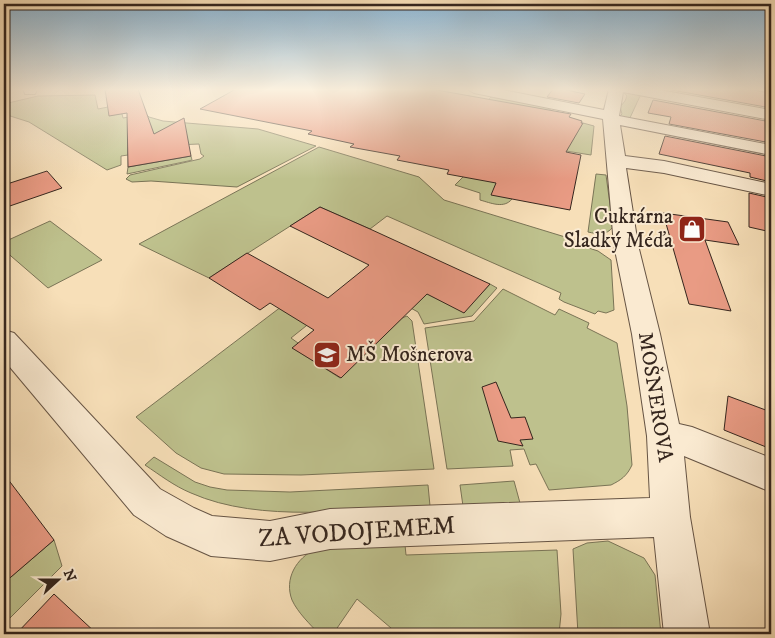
<svg xmlns="http://www.w3.org/2000/svg" width="775" height="638" viewBox="0 0 775 638" font-family="'IM FELL DW Pica',serif">
<style>
.green{fill:#bec18d;stroke:#7a7456}
.building{fill:#e99b84;stroke:#35261e}
.lines{fill:none;stroke-linecap:round;stroke-linejoin:round}
.minor-casing{stroke:#665444;stroke-width:2}
.minor{fill:#faead1;fill-rule:evenodd}
.labels{text-anchor:middle;dominant-baseline:central;stroke-width:4;stroke-linejoin:round;paint-order:stroke}
.poi-label{font-size:21px;fill:#35261e;stroke:#faead1;text-anchor:end}
.street-label{font-size:21px;fill:#35261e;stroke:#faead1}
.near-street-label{font-size:25px;fill:#35261e;stroke:#faead1}
</style>
<rect width="100%" height="100%" fill="#f7dfb8"/>
<filter id="stains"><feTurbulence type="fractalNoise" baseFrequency=".004" numOctaves="4"/><feColorMatrix values="0 0 0 0 .2 0 0 0 0 .09 0 0 0 0 .02 0 0 0 .5 -.17"/></filter>
<radialGradient id="worn" r=".72"><stop offset=".6" stop-color="#630" stop-opacity="0"/><stop offset="1" stop-color="#630" stop-opacity=".3"/></radialGradient>
<g class="green">
<path d="M 631,92 L 641,94 L 629,120 L 620,116 L 622,114 L 620,107 L 625,101 L 627,96 L 624,93 Z"/>
<path d="M 95,95 L 98,109 L 108,107 L 122,114 L 123,118 L 146,114 L 149,117 L 163,121 L 258,129 L 316,146 L 237,187 L 151,181 L 132,182 L 126,179 L 130,175 L 200,159 L 204,156 L 201,154 L 199,144 L 128,147 L 128,155 L 121,156 L 121,165 L 107,170 L 29,122 L 4,114 L 4,104 L 38,96 Z"/>
<path d="M 491,97 L 551,108 L 548,113 L 575,136 L 583,123 L 594,126 L 591,155 L 510,142 L 512,199 C 504,209 491,203 480,200 L 480,193 L 455,185 L 463,177 L 488,100 Z"/>
<path d="M 319,147 L 419,177 L 444,200 L 575,240 L 573,243 L 598,251 L 611,260 L 614,310 L 606,313 L 598,311 L 595,314 L 564,302 L 559,299 L 561,293 L 387,216 L 370,229 L 320,207 L 209,278 L 139,244 Z"/>
<path d="M 191,156 L 192,160 L 188,161 L 127,174 L 128,167 Z"/>
<path d="M 596,174 L 606,175 L 613,227 C 606,236 597,234 588,232 Z"/>
<path d="M 50,221 L 102,260 L 48,288 L 4,250 L 4,242 Z"/>
<path d="M 376,269 L 464,312 L 490,284 L 497,288 L 472,316 L 424,324 L 418,312 L 407,306 Z"/>
<path d="M 503,289 L 555,315 L 559,309 L 589,323 L 587,328 L 617,343 L 627,406 L 632,465 C 627,476 621,480 611,485 L 549,490 L 536,464 L 530,465 L 524,449 L 510,450 L 513,466 L 447,469 L 425,328 L 474,321 Z"/>
<path d="M 298,294 L 321,314 L 291,338 L 298,343 L 293,348 L 340,378 L 402,318 L 407,316 L 412,321 L 434,469 L 301,475 L 224,474 L 201,468 L 176,453 L 136,417 Z"/>
<path d="M 154,457 L 195,482 L 210,487 L 227,490 L 290,492 L 428,485 L 430,506 C 355,509 261,524 191,493 C 174,486 160,475 145,465 Z"/>
<path d="M 514,481 L 520,503 L 463,506 L 460,485 Z"/>
<path d="M 54,540 L 62,566 L 4,624 L 4,583 Z"/>
<path d="M 608,541 L 644,558 L 655,575 L 661,634 L 578,634 L 573,549 L 587,543 Z"/>
<path d="M 405,545 L 406,555 L 557,550 L 561,614 L 559,634 L 398,634 L 357,599 L 333,634 L 319,634 C 310,624 298,613 292,600 C 284,579 296,558 316,549 Z"/>
</g>
<g class="building">
<path d="M 105,89 L 138,89 L 154,134 L 184,118 L 191,156 L 128,167 L 127,113 L 109,116 Z"/>
<path d="M 236,89 L 431,89 L 571,114 L 569,117 L 582,121 L 581,123 L 583,123 L 566,152 L 581,155 L 570,210 L 491,195 L 496,183 L 447,174 L 449,170 L 397,160 L 400,156 L 350,147 L 354,144 L 308,134 L 312,131 L 200,109 Z"/>
<path d="M 553,89 L 562,89 L 585,94 L 579,103 L 547,97 Z"/>
<path d="M 666,89 L 746,89 L 771,93 L 771,108 Z"/>
<path d="M 653,100 L 771,122 L 771,143 L 669,124 L 671,117 L 648,113 Z"/>
<path d="M 665,136 L 771,157 L 771,182 L 750,177 L 750,173 L 659,154 Z"/>
<path d="M 47,171 L 62,188 L 4,208 L 4,185 Z"/>
<path d="M 749,193 L 771,198 L 771,232 L 749,227 Z"/>
<path d="M 320,207 L 370,229 L 490,284 L 464,313 L 427,294 L 341,378 L 292,348 L 314,330 L 270,303 L 260,310 L 209,278 L 247,253 L 328,298 L 369,265 L 290,226 Z"/>
<path d="M 663,213 L 728,222 L 739,245 L 705,240 L 731,311 L 689,304 Z"/>
<path d="M 496,382 L 511,418 L 525,417 L 533,439 L 520,440 L 523,446 L 498,441 L 482,387 Z"/>
<path d="M 728,396 L 771,412 L 771,449 L 724,430 Z"/>
<path d="M 4,474 L 54,540 L 4,583 Z"/>
<path d="M 54,594 L 97,634 L 16,634 Z"/>
</g>
<g class="lines">
<g class="minor-casing">
<g id="minor">
<path d="M 23,89 L 37,89 L 35,94 L 25,94 Z"/>
<path d="M 467,89 L 498,89 L 604,110 L 609,89 L 654,89 L 771,110 L 771,120 L 623,92 L 619,116 L 771,145 L 771,155 L 620,125 L 625,156 L 664,161 L 771,184 L 771,196 L 664,173 L 626,168 L 638,245 L 660,334 L 679,424 L 692,427 L 771,458 L 771,492 L 684,456 L 690,517 L 710,634 L 664,634 L 654,537 L 330,549 L 270,561 L 211,556 L 166,536 L 134,515 L 4,360 L 4,330 L 14,333 L 160,489 L 194,508 L 212,516 L 270,521 L 330,509 L 650,498 L 647,436 L 632,334 L 614,245 L 603,119 L 474,93 Z"/>
</g>
</g>
<use href="#minor" class="minor"/>
</g>
<linearGradient id="sky" x2="0" y2="1"><stop stop-color="#8bb6d5"/><stop offset="0.5" stop-color="#fbf1df"/><stop offset="1" stop-color="#fbf1df" stop-opacity="0"/></linearGradient>
<rect width="775" height="179" fill="url(#sky)"/>
<defs>
<g id="shop-square" transform="scale(1.4375)"><rect x="-9" y="-9" width="18" height="18" rx="4" fill="#8f2418" stroke="#faead1"/><path d="M-5-2.5h2.3a2.7 3.5 0 0 1 5.4 0H5L5.5 6h-11ZM-1.5-2.5h3a1.5 2.3 0 0 0-3 0Z" fill="#fff"/></g>
<g id="school-square" transform="scale(1.4375)"><rect x="-9" y="-9" width="18" height="18" rx="4" fill="#8f2418" stroke="#faead1"/><path d="M0-5L7-2L0 1L-7-2ZM-4 1L0 2.5L4 1V4Q0 6-4 4Z" fill="#fff"/></g>
</defs>
<g fill-rule="evenodd">
<use href="#shop-square" x="692" y="229"/>
<use href="#school-square" x="327" y="355"/>
</g>
<g class="labels">
<g class="poi-label">
<text x="673" y="217">Cukrárna<tspan x="673" dy="24">Sladký Méďa</tspan></text>
<text x="346" y="355" text-anchor="start">MŠ Mošnerova</text>
</g>
<g class="street-label">
<text transform="translate(655 397) rotate(81)">MOŠNEROVA</text>
</g>
<g class="near-street-label">
<text transform="translate(357 532) rotate(-4)">ZA VODOJEMEM</text>
</g>
</g>
<rect width="775" height="638" fill="none" stroke="#f7dfb8" stroke-width="20"/>
<rect x="5" y="5" width="765" height="628" fill="none" stroke="#35261e" stroke-width="2.5"/>
<rect x="10" y="10" width="755" height="618" fill="none" stroke="#35261e"/>
<g transform="translate(58 580) rotate(69)" stroke="#faead1" stroke-width="4" paint-order="stroke">
<path d="M0-4L9 19L0 12L-9 19Z" fill="#35261e"/>
<text y="-8" font-size="14" font-weight="bold" text-anchor="middle" fill="#35261e">N</text>
</g>
<rect width="100%" height="100%" filter="url(#stains)"/>
<rect width="100%" height="100%" fill="url(#worn)"/>
</svg>
